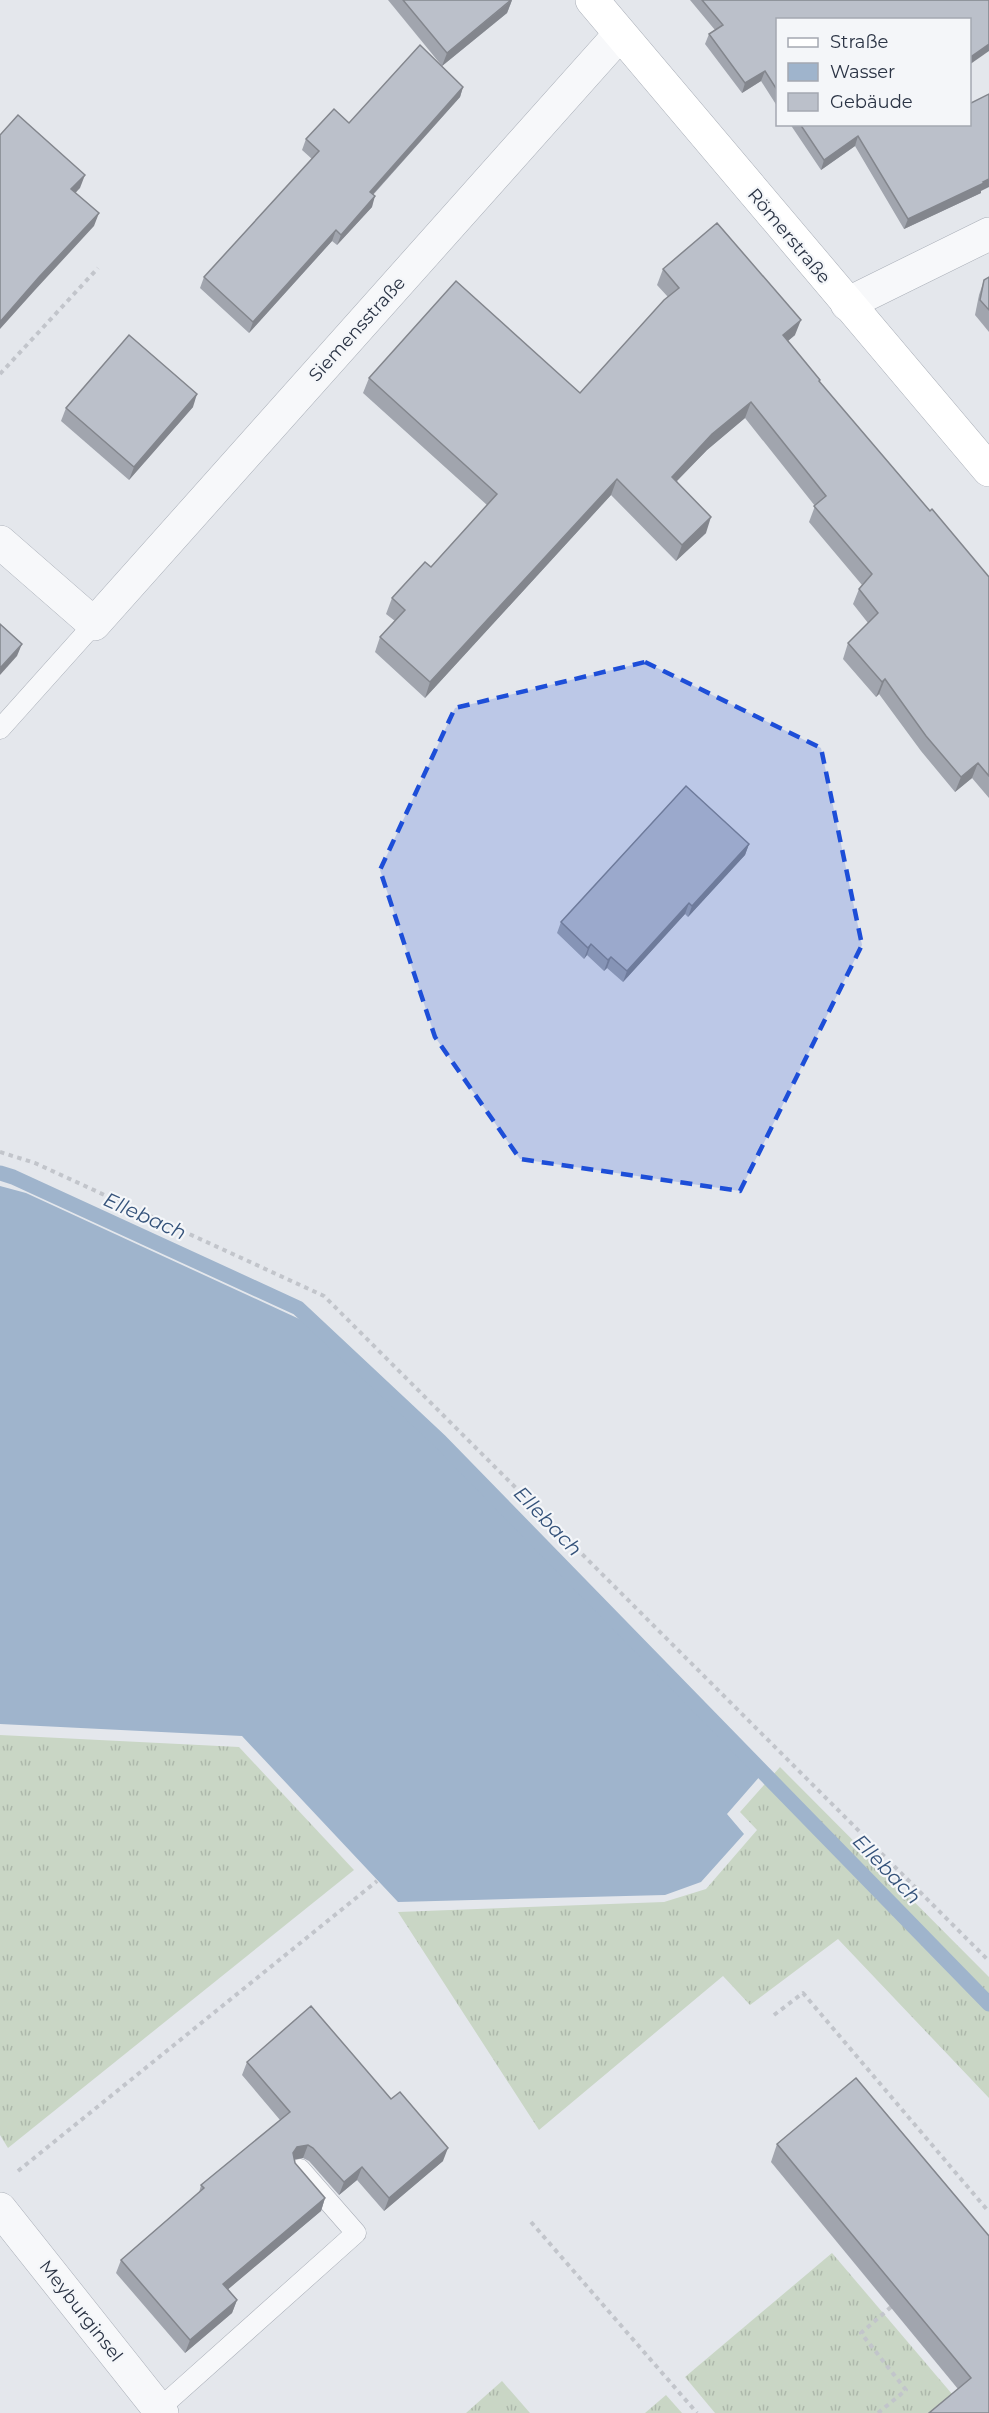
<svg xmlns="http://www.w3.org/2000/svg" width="989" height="2413" viewBox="0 0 989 2413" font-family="Montserrat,sans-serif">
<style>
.grass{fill:url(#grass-tufts)}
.water{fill:#9fb4cc}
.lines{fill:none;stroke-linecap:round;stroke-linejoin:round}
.stream{stroke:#9fb4cc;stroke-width:15}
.service-casing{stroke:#a9aeb7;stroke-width:21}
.minor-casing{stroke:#a9aeb7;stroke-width:34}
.secondary-casing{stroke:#a9aeb7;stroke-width:34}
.path{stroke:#c2c5cb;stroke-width:4;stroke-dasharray:4.5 4.5;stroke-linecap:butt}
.service{stroke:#f7f8fa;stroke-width:20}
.minor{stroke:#f7f8fa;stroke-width:33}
.secondary{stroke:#fff;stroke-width:33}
.wall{fill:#a1a5ae}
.shaded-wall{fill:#83868d}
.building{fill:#bbc0ca;stroke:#83868d;stroke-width:1.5}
.marked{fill:#1d4ed8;fill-opacity:0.2;stroke:#1d4ed8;stroke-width:4.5;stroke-dasharray:12 8;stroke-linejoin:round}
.labels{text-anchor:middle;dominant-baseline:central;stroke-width:4.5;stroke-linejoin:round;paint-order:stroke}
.street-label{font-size:18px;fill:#2b3445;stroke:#f4f6f9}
.water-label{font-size:20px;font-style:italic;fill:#34527a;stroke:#f4f6f9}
</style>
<defs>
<pattern id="grass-tufts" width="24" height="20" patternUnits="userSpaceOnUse" patternTransform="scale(1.5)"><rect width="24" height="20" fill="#c9d6c5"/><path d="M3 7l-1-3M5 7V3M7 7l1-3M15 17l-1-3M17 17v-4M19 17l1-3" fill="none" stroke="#adb8ab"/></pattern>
</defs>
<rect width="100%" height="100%" fill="#e4e7ec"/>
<g class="grass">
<path d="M 0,1735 L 239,1747 L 354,1870 L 8,2148 L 0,2135 Z"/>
<path d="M 780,1767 L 989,1977 L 989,2098 L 838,1939 L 750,2005 L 723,1976 L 539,2130 L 398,1912 L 664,1902 L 706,1889 L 757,1830 L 740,1812 Z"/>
<path d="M 832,2253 L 952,2394 L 930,2413 L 715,2413 L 685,2377 Z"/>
<path d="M 502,2381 L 530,2413 L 466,2413 Z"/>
<path d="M 666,2395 L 682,2413 L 645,2413 Z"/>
</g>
<path class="water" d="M 0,1186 L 26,1193 L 308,1323 L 448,1455 L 761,1775 L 727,1814 L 744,1834 L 701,1882 L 665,1895 L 398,1902 L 242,1736 L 0,1724 Z"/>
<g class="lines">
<path class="stream" d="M 0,1173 L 13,1177 L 298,1308 L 440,1441 L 989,2004"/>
<g class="service-casing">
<g id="service">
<path d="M 0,729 L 94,624"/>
<path d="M 159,2409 L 356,2233 L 300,2169"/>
</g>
</g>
<g class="minor-casing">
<g id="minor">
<path d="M 847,304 L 989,234"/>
<path d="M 0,542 L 94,624 L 620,34"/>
<path d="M 0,2209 L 162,2413"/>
</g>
</g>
<g class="secondary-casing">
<path id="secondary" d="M 592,0 L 989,470"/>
</g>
<g class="path">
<path d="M 0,374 L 98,268"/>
<path d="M 0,1152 L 35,1163 L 324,1296 L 989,1961"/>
<path d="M 774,2015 L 803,1993 L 989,2212"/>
<path d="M 18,2171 L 377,1881"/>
<path d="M 531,2222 L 697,2413"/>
<path d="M 878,2413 L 906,2390 L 861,2333 L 891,2307"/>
</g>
<use href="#service" class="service"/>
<use href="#minor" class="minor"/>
<use href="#secondary" class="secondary"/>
</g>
<g class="wall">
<path d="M 388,0 L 512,0 L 507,13 L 442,66 Z"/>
<path d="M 690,0 L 989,0 L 777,20 L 777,106 L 761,81 L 742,93 L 705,44 L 709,34 L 715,30 Z"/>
<path d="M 463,87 L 460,97 L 373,195 L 372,207 L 337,245 L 332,241 L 249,333 L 200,288 L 204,277 L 312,159 L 302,150 L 306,139 L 349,123 Z"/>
<path d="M 790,124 L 969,124 L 981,191 L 981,193 L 904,229 L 855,146 L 821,170 Z"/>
<path d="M 663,269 L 795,335 L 788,341 L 819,382 L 930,511 L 989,577 L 989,798 L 972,778 L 955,792 L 921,751 L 879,694 L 876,697 L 843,659 L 848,643 L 868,623 L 853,604 L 859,589 L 862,585 L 809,522 L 815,506 L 745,418 L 707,450 L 677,481 L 706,533 L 676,561 L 611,495 L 425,698 L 375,652 L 380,637 L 395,621 L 386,614 L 392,598 L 431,567 L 487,505 L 363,393 L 369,378 L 580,393 L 668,297 L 657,285 Z"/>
<path d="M 989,277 L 989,332 L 975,315 L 979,295 L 984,280 Z"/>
<path d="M 193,407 L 129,480 L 61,421 L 66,408 Z"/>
<path d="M 749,844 L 745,855 L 688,917 L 685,914 L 623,982 L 607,968 L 604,971 L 587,955 L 584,959 L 557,933 L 561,922 Z"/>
<path d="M 247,2062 L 443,2161 L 384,2211 L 357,2180 L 339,2195 L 309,2161 L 303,2158 L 295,2159 L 295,2163 L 325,2198 L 321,2211 L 228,2289 L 237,2300 L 232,2313 L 185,2353 L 116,2273 L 121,2260 L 199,2193 L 201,2185 L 280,2120 L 242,2075 Z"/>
<path d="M 777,2144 L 989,2236 L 989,2413 L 958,2389 L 771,2162 Z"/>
</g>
<g class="shaded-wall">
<path d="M 512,0 L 507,13 L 442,66 L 447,53 Z"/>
<path d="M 989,44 L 989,51 L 969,65 L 969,58 Z"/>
<path d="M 765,71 L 761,81 L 742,93 L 745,83 Z"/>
<path d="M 463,87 L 460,97 L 366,202 L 370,192 Z"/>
<path d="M 858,136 L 855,146 L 821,170 L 824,160 Z"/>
<path d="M 85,175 L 80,188 L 67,202 L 71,189 Z"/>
<path d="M 989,179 L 989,187 L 981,191 L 981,193 L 904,229 L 908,219 Z"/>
<path d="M 375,196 L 372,207 L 337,245 L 341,235 Z"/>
<path d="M 99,213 L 94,226 L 35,290 L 0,329 L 0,322 L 39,277 Z"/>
<path d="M 336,230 L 332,241 L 249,333 L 253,322 Z"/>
<path d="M 801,320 L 795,335 L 777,350 L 783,335 Z"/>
<path d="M 197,394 L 193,407 L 129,480 L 134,467 Z"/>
<path d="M 751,402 L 745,418 L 707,450 L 666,492 L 672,477 L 712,434 Z"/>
<path d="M 617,479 L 611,495 L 425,698 L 430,682 Z"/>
<path d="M 711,517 L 706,533 L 676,561 L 682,545 Z"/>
<path d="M 22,644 L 17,656 L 0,675 L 0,668 Z"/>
<path d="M 885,679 L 879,694 L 876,697 L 882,682 Z"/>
<path d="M 978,763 L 972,778 L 955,792 L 961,777 Z"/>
<path d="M 749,844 L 745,855 L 688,917 L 692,906 Z"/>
<path d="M 689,903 L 685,914 L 623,982 L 627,971 Z"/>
<path d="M 591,944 L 587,955 L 584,959 L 588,948 Z"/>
<path d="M 611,957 L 607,968 L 604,971 L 608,960 Z"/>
<path d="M 308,2145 L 303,2158 L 293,2160 L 293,2153 L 297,2147 Z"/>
<path d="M 448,2148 L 443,2161 L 384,2211 L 389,2198 Z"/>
<path d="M 362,2167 L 357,2180 L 339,2195 L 344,2182 Z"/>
<path d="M 325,2198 L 321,2211 L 219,2297 L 223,2284 Z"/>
<path d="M 237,2300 L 232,2313 L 185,2353 L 190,2340 Z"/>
</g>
<g class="building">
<path d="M 403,0 L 511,0 L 447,53 Z"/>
<path d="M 702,0 L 989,0 L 989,44 L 969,58 L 969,20 L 777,20 L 777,90 L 765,71 L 745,83 L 709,34 L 723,25 Z"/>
<path d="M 420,45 L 463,87 L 370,192 L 375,196 L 341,235 L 336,230 L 253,322 L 204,277 L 319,151 L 306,139 L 334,109 L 349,123 Z"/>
<path d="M 989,94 L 989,179 L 983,182 L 984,183 L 908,219 L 858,136 L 824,160 L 800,124 L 969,124 L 969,104 Z"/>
<path d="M 18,115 L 85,175 L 71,189 L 99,213 L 39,277 L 0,322 L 0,135 Z"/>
<path d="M 717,223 L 801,320 L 783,335 L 820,380 L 819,381 L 930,511 L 932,509 L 989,577 L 989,776 L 978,763 L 961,777 L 926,736 L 885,679 L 882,682 L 848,643 L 878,613 L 859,589 L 872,574 L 814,506 L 826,496 L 751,402 L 712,434 L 672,477 L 711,517 L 682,545 L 617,479 L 430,682 L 380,637 L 405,610 L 392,598 L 425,562 L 431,567 L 497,494 L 369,378 L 456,281 L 580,393 L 664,300 L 679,288 L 663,269 Z"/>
<path d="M 989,277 L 989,310 L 980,300 L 984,280 Z"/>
<path d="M 129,335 L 197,394 L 134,467 L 66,408 Z"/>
<path d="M 0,624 L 22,644 L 0,668 Z"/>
<path d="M 686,786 L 749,844 L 692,906 L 689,903 L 627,971 L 611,957 L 608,960 L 591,944 L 588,948 L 561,922 Z"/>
<path d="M 311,2006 L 391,2099 L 400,2092 L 448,2148 L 389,2198 L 362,2167 L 344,2182 L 313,2148 L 308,2145 L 297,2147 L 293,2153 L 295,2163 L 325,2198 L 223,2284 L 237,2300 L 190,2340 L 121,2260 L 204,2188 L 201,2185 L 290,2112 L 247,2062 Z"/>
<path d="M 856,2078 L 989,2236 L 989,2413 L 929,2413 L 971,2378 L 777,2144 Z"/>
</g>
<path class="marked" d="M 645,662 L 821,748 L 862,945 L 740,1191 L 520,1159 L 435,1037 L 380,870 L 455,708 Z"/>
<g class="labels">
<g class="street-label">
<text transform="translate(789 236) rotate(50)">Römerstraße</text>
<text transform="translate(357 329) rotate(-48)">Siemensstraße</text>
<text transform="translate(81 2311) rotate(52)">Meyburginsel</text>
</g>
<g class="water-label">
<text transform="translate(145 1216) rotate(24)">Ellebach</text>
<text transform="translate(548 1521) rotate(46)">Ellebach</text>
<text transform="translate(887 1869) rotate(46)">Ellebach</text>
</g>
</g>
<rect x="776" y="18" width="195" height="108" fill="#f4f6f9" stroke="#a4a8b1" stroke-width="1.5"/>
<rect x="788" y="38" width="30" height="9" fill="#ffffff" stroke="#a4a8b1" stroke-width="1.5"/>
<text x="830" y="48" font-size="18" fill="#2b3445">Straße</text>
<rect x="788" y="63" width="30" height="18" fill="#9fb4cc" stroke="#a4a8b1" stroke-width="1.5"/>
<text x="830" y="78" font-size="18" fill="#2b3445">Wasser</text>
<rect x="788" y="93" width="30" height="18" fill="#bbc0ca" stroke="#a4a8b1" stroke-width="1.5"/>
<text x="830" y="108" font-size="18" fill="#2b3445">Gebäude</text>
</svg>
